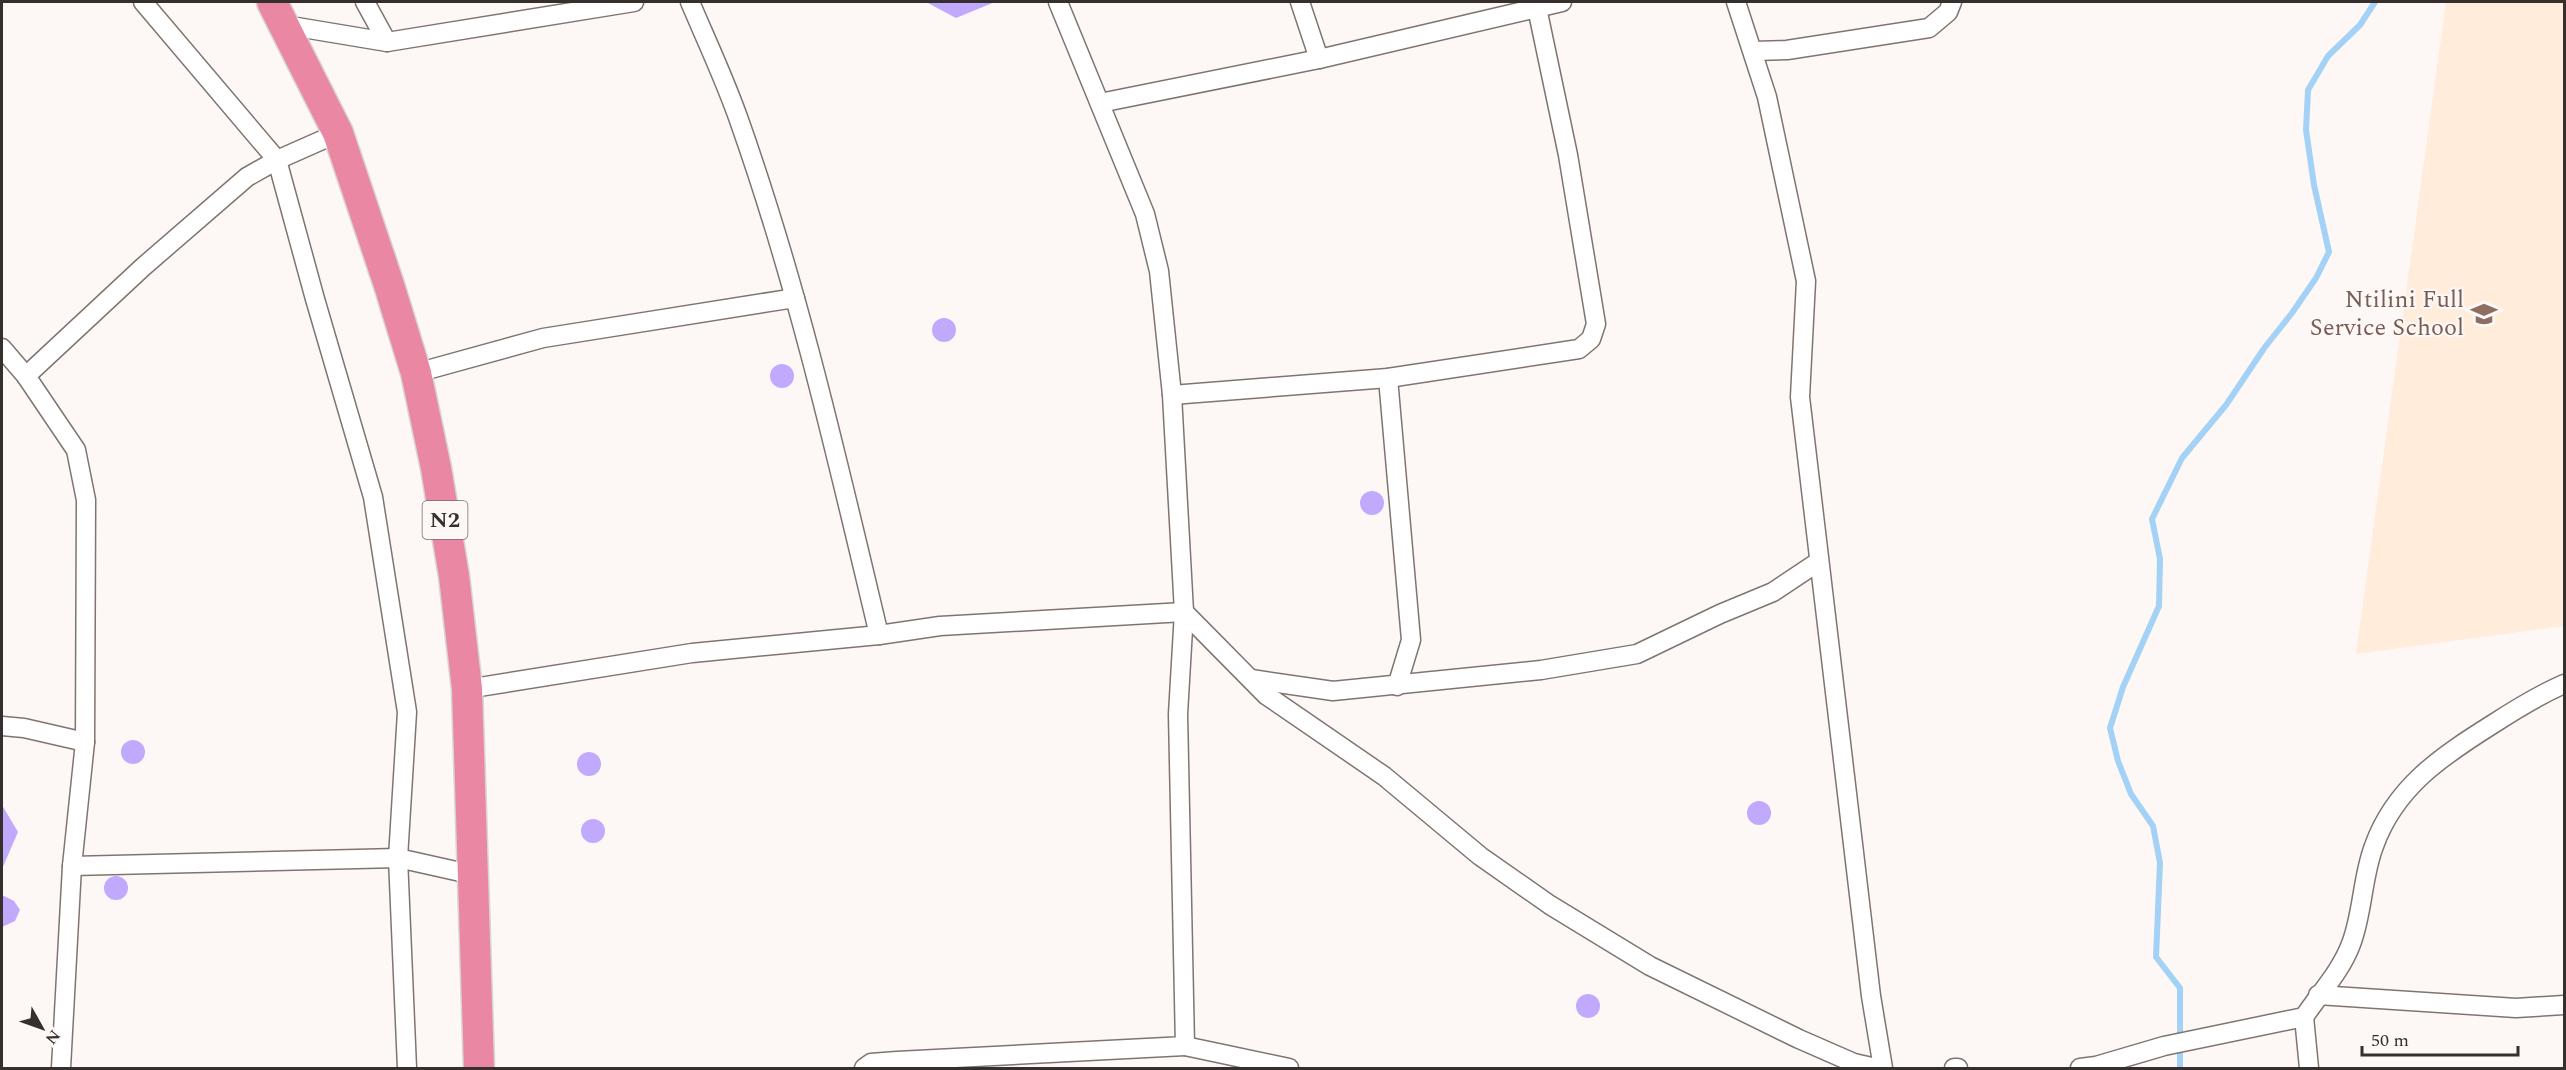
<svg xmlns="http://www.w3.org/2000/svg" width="2566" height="1070" viewBox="0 0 2566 1070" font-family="Spectral,serif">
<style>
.education{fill:#ffecdb}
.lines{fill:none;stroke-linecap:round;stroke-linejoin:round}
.stream{stroke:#a3d2f6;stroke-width:6}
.building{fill:#c1aafd}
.minor-casing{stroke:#80756e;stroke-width:21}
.trunk-casing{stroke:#d7d6d5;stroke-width:33}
.minor{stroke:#fff;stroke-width:18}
.trunk{stroke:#ea88a4;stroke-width:30}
.labels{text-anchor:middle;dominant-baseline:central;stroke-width:4.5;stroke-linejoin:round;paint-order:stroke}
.shield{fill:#fdf8f5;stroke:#716c69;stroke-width:1.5}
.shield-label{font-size:22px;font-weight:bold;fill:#35302d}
.education-label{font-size:24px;fill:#785e54;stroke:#fdf8f5;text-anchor:end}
</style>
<rect width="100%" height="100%" fill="#fdf8f5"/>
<path class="education" d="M 2446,2 L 2564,2 L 2564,626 L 2356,654 Z"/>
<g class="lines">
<path class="stream" d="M 2180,1068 L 2180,988 L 2156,957 L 2160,863 L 2153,826 L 2131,794 L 2118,761 L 2110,728 L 2123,687 L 2159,606 L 2160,559 L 2152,519 L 2182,458 L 2226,405 L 2265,347 L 2292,313 L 2316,278 L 2329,252 L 2314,185 L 2306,130 L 2308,90 L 2328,56 L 2360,25 L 2375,2"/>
</g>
<g class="building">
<path d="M 926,2 L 995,2 L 956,18 Z"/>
<circle cx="944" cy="330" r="12"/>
<circle cx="782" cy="376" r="12"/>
<circle cx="1372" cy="503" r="12"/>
<circle cx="133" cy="752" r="12"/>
<circle cx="589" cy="764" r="12"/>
<circle cx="1759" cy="813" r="12"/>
<path d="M 2,805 L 18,832 L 2,869 Z"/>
<circle cx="593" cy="831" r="12"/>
<circle cx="116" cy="888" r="12"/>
<path d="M 2,895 L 14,901 L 20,910 L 15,921 L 2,927 Z"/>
<circle cx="1588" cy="1006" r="12"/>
</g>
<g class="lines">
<g class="minor-casing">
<g id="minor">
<path d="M 143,2 L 277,160 L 315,299 L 373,497 L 407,712 L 398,858 L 407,1068"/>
<path d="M 365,2 L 387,42"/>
<path d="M 690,2 C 707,42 726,82 740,123 C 799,290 838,463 879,635"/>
<path d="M 1300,2 L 1319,59"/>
<path d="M 1736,2 L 1767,97 L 1806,281 L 1800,397 L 1871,996 L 1883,1068"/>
<path d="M 285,25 L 387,42 L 634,2"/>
<path d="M 1753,51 L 1787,50 L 1929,28 L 1948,12 L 1952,2"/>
<path d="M 1100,103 L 1319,59 L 1562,2"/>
<path d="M 2,348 L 26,376 L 76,450 L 86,500 L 85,742 L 72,866 L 61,1068"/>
<path d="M 416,373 L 543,338 L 795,298"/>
<path d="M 26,376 L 143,267 L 247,177 L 277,160 L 338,133"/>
<path d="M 1388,378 L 1411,640 L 1397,686"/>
<path d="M 1172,395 L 1388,378 L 1579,349 L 1591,339 L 1596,324 L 1568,155 L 1537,8"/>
<path d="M 1251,679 L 1333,691 L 1541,670 L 1637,654 L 1720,614 L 1773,592 L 1818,562"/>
<path d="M 467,689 L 692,653 L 879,635 L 940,626 L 1184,612 L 1266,695 L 1384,776 L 1480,856 L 1550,905 L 1650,966 L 1799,1039 L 1854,1063 L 1876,1068"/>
<path d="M 2,726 L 24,728 L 85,742"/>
<path d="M 72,866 L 398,858 L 474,875"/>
<path d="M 2318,995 L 2516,1008 L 2564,1005"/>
<path d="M 2304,1017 L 2309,1068"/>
<path d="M 1185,1046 L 1289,1068"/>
<path d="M 864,1068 L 871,1063 L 897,1061 L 1185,1046 L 1178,714 L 1184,612 L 1172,395 L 1159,271 L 1145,214 L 1058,2"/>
<path d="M 1954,1068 L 1958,1068"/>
<path d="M 2080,1068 L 2096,1066 L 2164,1046 L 2304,1017 C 2320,993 2341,971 2351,944 C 2363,913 2362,877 2374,846 C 2395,787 2442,756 2493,724 C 2516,709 2539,695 2564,684"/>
</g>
</g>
<g class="trunk-casing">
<path id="trunk" d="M 272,2 L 338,133 L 389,285 L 416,373 L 436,468 L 454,576 L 467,689 L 479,1068"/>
</g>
<use href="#minor" class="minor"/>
<use href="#trunk" class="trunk"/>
</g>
<defs>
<g id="school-bare" transform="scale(2.07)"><path d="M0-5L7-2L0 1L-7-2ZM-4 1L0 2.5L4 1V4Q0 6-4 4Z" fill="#8d6e63" stroke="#fdf8f5" stroke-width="2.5" paint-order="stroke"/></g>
</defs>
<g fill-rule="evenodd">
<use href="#school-bare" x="2484" y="314"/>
</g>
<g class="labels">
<rect class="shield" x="422.5" y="501" width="45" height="38" rx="4.5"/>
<g class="shield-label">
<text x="445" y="520">N2</text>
</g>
<g class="education-label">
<text x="2464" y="300">Ntilini Full<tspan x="2464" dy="28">Service School</tspan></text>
</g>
</g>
<rect width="2566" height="1070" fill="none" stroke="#35302d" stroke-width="6"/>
<g transform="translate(42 1028) rotate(130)" stroke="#fdf8f5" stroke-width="4.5" paint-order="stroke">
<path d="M0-4.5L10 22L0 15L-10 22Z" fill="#35302d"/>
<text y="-9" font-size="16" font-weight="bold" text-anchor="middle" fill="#35302d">N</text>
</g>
<path d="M2362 1046v9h156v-9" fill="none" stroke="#35302d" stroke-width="3"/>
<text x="2371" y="1046" font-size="18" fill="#35302d" stroke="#fdf8f5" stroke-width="4.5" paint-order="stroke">50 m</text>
</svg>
